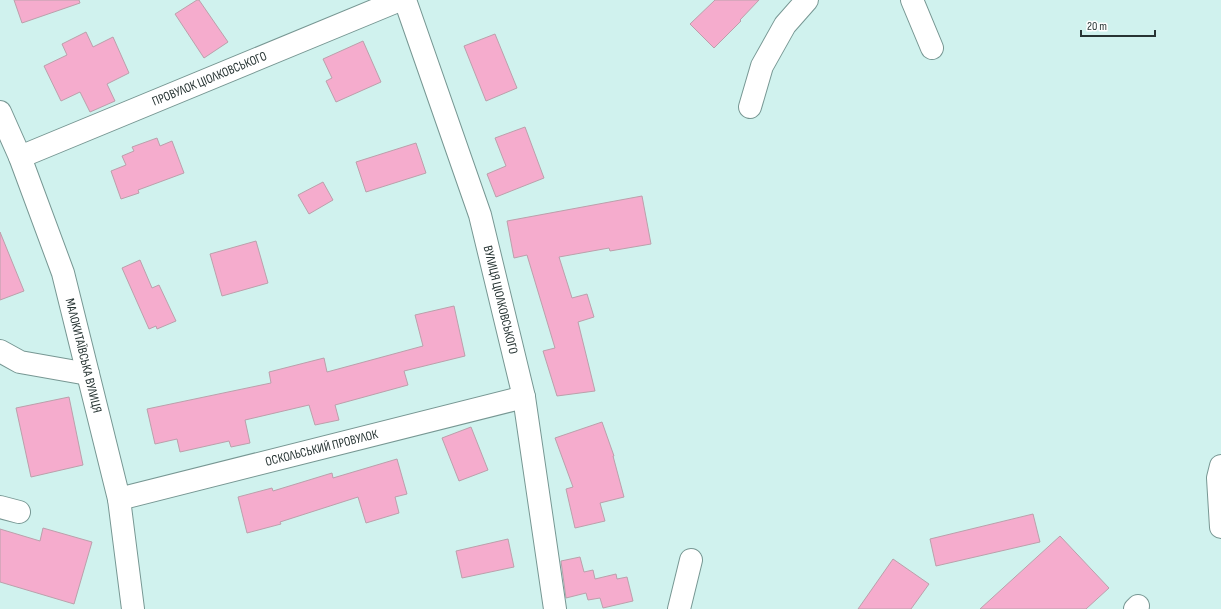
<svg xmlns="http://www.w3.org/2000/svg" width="1221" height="609" viewBox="0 0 1221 609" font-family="'Sofia Sans Condensed',sans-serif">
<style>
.building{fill:#f5accd;stroke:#bba0ab}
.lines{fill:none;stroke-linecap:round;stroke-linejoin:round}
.minor-casing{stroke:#779793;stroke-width:24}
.minor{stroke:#fff;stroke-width:22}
.labels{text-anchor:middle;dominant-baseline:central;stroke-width:4;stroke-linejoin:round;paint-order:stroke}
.street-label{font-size:13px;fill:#273433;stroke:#fff}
</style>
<rect width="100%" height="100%" fill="#d0f2ee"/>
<g class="building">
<path d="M 14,0 L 79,0 L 80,3 L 22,23 Z"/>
<path d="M 197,0 L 199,0 L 228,42 L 204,58 L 175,14 Z"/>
<path d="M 715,0 L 759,0 L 740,20 L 741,21 L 714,48 L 690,24 Z"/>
<path d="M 86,32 L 93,47 L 113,37 L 129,73 L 107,84 L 115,101 L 90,112 L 80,92 L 61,101 L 44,66 L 67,55 L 62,44 Z"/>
<path d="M 495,34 L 517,88 L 486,101 L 464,46 Z"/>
<path d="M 363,41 L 381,82 L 336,102 L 326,81 L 332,78 L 323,59 Z"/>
<path d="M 525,127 L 544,178 L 496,197 L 487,174 L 506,166 L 495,138 Z"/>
<path d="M 157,138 L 160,146 L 172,141 L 184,173 L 138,190 L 139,193 L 121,199 L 111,171 L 126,165 L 122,156 L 134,151 L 132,147 Z"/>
<path d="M 416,143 L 426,173 L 366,192 L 356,162 Z"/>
<path d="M 323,182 L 333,200 L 309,214 L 298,195 Z"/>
<path d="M 642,196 L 651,244 L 610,251 L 609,248 L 559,257 L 572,298 L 587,294 L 594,317 L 578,322 L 595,391 L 557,396 L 543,351 L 555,348 L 527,255 L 514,258 L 507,221 Z"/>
<path d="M 0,232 L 24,291 L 0,300 Z"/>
<path d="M 256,241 L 268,283 L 222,296 L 210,254 Z"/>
<path d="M 140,260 L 152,288 L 159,285 L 176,321 L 157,329 L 156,326 L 149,329 L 122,268 Z"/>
<path d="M 454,306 L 465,356 L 404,371 L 408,385 L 335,405 L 339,420 L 315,425 L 309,405 L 245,420 L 250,443 L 231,447 L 229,441 L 180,452 L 177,439 L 155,444 L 147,409 L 271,383 L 269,372 L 324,358 L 327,372 L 423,346 L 415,315 Z"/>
<path d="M 69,397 L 83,465 L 31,477 L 16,408 Z"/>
<path d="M 602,422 L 614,456 L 613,456 L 624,497 L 600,503 L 605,521 L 575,528 L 566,489 L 573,487 L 555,438 Z"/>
<path d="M 471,427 L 488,470 L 459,481 L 442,438 Z"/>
<path d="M 397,459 L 407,494 L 395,497 L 399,513 L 366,523 L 358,497 L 280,522 L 281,524 L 247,533 L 238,497 L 272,488 L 273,491 L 332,473 L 333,478 Z"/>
<path d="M 1033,514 L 1040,542 L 936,566 L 930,539 Z"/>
<path d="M 43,528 L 92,542 L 74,604 L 0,582 L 0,529 L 40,541 Z"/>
<path d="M 1060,536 L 1109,588 L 1086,609 L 980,609 Z"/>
<path d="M 508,539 L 514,567 L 462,578 L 456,551 Z"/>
<path d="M 580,557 L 584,572 L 593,570 L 595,579 L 616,574 L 617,579 L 627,577 L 633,601 L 603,608 L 600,598 L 588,600 L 586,593 L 566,598 L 561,561 Z"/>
<path d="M 893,559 L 929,584 L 911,609 L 858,609 Z"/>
</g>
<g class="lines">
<g class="minor-casing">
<g id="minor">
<path id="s1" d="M 405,0 L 480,215 L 524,397 L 555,609"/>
<path d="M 912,0 L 932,48"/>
<path d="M 750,107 L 762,66 L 785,25 L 807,0"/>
<path id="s2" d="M 0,112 L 20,157 L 63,273 L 119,499 L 133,609"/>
<path id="s3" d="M 20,157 L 400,0"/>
<path d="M 0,351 L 20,362 L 88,374"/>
<path d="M 1221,466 L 1218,478 L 1221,527"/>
<path id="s4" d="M 119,499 L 524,397"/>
<path d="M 0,507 L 19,512"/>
<path d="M 679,609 L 691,560"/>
<path d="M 1135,609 L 1138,606"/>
</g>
</g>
<use href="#minor" class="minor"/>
</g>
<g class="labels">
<g class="street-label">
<text stroke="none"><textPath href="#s3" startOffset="205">ПРОВУЛОК ЦІОЛКОВСЬКОГО</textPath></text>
<text stroke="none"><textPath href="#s1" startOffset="315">ВУЛИЦЯ ЦІОЛКОВСЬКОГО</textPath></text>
<text stroke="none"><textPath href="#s2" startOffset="258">МАЛОКИТАЇВСЬКА ВУЛИЦЯ</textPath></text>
<text stroke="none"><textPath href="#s4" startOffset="209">ОСКОЛЬСЬКИЙ ПРОВУЛОК</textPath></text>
</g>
</g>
<path d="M1081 30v6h74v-6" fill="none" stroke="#273433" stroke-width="2"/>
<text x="1087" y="30" font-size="12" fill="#273433" stroke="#ffffff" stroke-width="3" paint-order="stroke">20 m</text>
</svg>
